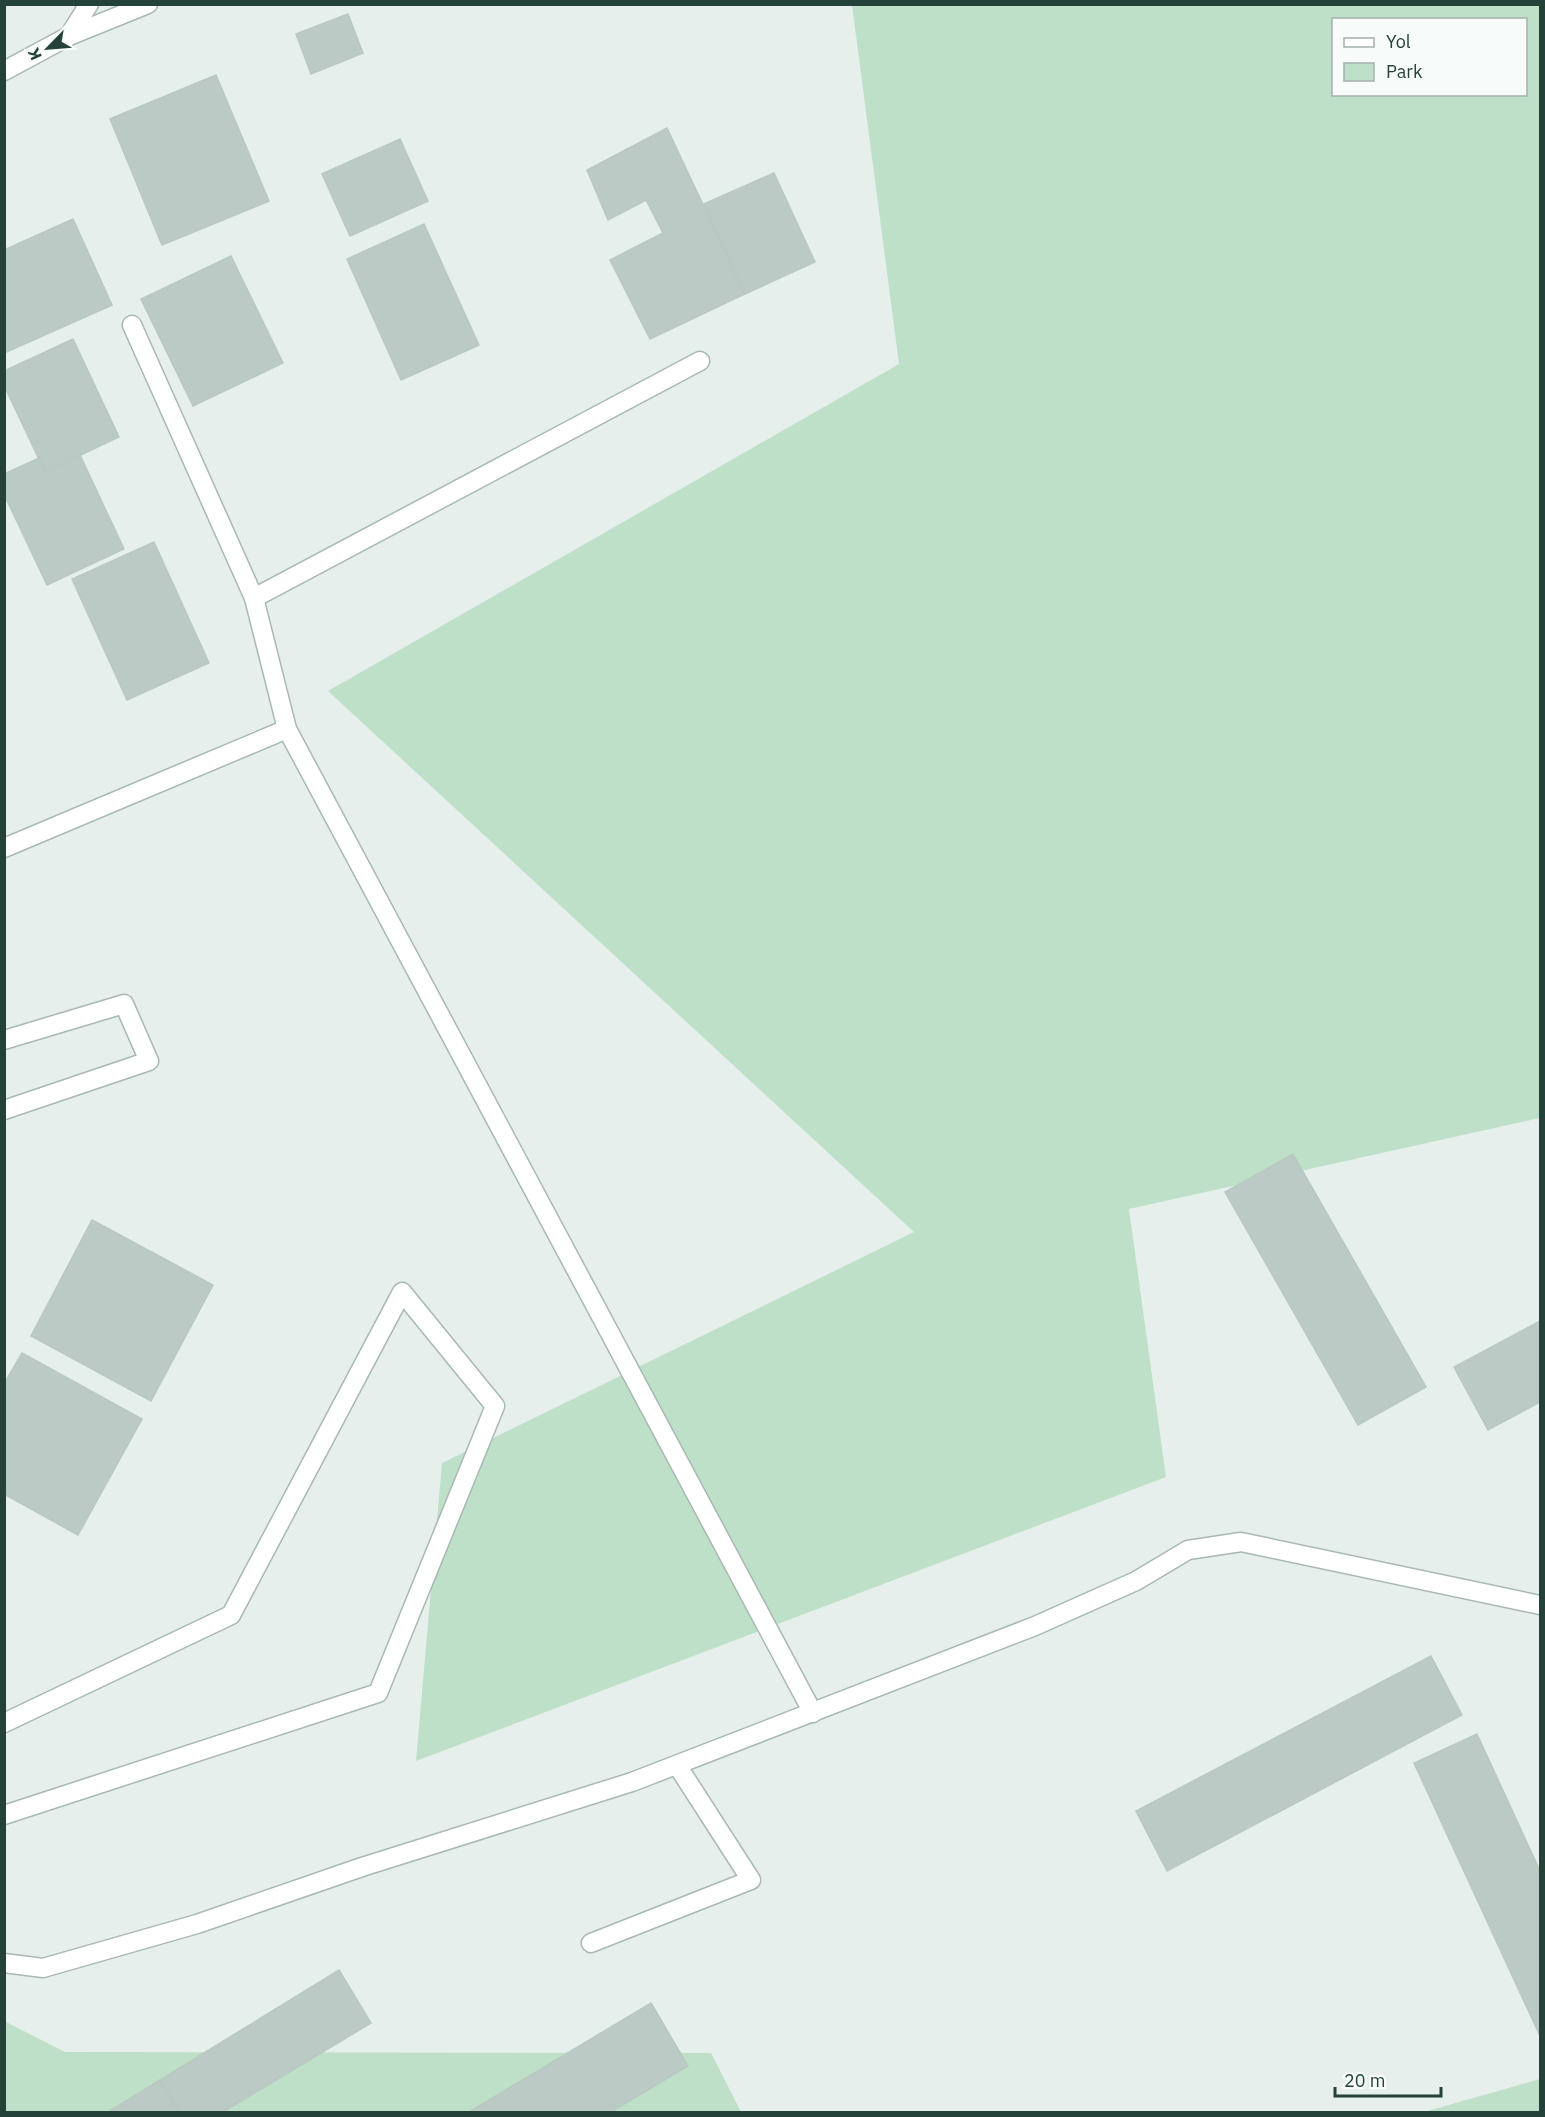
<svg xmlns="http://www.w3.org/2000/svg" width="1545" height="2117" viewBox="0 0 1545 2117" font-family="'IBM Plex Sans',sans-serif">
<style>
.green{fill:#bfe0c8;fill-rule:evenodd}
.building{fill:#bbcac4;stroke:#b8c9c2;stroke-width:1.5}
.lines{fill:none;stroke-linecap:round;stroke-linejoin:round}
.minor-casing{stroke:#a8b8b2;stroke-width:21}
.minor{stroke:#fff;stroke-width:18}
</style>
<rect width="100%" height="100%" fill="#e6efeb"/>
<g class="green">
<path d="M 852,5 L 1540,5 L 1540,1118 L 1129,1209 L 1166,1477 L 416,1761 L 442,1463 L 914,1232 L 328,691 L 899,364 ZM 1334,20 L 1526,20 L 1526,94 L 1334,94 Z"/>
<path d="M 4,2021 L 65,2052 L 711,2053 L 741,2112 L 5,2112 Z"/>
<path d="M 1540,2079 L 1540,2112 L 1424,2112 Z"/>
</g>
<g class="building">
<path d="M 348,14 L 363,53 L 311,74 L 296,34 Z"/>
<path d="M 216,75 L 269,201 L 162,245 L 110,119 Z"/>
<path d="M 667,128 L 745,294 L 650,339 L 610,260 L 663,233 L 646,200 L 608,220 L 587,170 Z"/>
<path d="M 400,139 L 428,201 L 350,236 L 322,174 Z"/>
<path d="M 774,173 L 815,262 L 745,294 L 704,204 Z"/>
<path d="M 73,219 L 112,305 L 4,353 L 4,250 Z"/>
<path d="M 424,224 L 479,345 L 401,380 L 347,259 Z"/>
<path d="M 231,256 L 283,363 L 193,406 L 141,299 Z"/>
<path d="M 73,339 L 119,437 L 45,472 L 4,385 L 4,371 Z"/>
<path d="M 80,455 L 124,549 L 47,585 L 4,494 L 4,474 L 39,458 L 45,472 Z"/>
<path d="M 154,542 L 209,663 L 127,700 L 72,579 Z"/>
<path d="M 1293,1154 L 1426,1387 L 1358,1425 L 1225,1192 Z"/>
<path d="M 92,1220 L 213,1285 L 151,1401 L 31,1336 Z"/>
<path d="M 1540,1321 L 1540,1402 L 1488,1430 L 1454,1367 Z"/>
<path d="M 22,1353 L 142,1419 L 78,1535 L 4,1494 L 4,1384 Z"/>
<path d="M 1431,1656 L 1462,1715 L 1167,1871 L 1136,1811 Z"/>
<path d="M 1477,1734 L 1540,1871 L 1540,2036 L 1414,1763 Z"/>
<path d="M 339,1970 L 371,2023 L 223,2112 L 180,2112 L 160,2080 Z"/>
<path d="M 651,2003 L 688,2066 L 611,2112 L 469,2112 Z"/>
<path d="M 160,2080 L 180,2112 L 108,2112 Z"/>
</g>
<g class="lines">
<g class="minor-casing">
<g id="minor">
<path d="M 69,36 L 148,4"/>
<path d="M 4,71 L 69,36 L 89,4"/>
<path d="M 132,325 L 254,598"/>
<path d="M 287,729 L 254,598 L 700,361"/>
<path d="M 4,848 L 287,729 L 813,1713"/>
<path d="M 4,1040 L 124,1004 L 149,1061 L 4,1110"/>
<path d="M 4,1723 L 231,1615 L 402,1292 L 495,1406 L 378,1693 L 4,1815"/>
<path d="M 591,1943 L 751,1880 L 677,1765"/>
<path d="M 4,1963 L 43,1968 L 197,1924 L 362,1867 L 632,1782 L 1035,1626 L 1136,1581 L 1188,1550 L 1241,1542 L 1540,1605"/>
</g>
</g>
<use href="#minor" class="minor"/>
</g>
<rect width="1545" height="2117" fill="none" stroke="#24423a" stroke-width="12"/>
<rect x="1332" y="18" width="195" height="78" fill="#f7fbf9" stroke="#a3b1ad" stroke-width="1.5"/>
<rect x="1344" y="38" width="30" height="9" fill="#ffffff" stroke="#a3b1ad" stroke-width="1.5"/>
<text x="1386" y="48" font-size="18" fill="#24423a">Yol</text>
<rect x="1344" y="63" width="30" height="18" fill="#bfe0c8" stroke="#a3b1ad" stroke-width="1.5"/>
<text x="1386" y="78" font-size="18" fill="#24423a">Park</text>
<g transform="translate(48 48) rotate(245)" stroke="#f7fbf9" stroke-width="4.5" paint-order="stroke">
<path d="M0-4.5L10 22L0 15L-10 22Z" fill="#24423a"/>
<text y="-9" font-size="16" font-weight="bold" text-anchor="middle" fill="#24423a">K</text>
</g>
<path d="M1335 2087v9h106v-9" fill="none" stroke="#24423a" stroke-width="3"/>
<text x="1344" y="2087" font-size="18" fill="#24423a" stroke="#f7fbf9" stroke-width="4.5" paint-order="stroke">20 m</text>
</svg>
